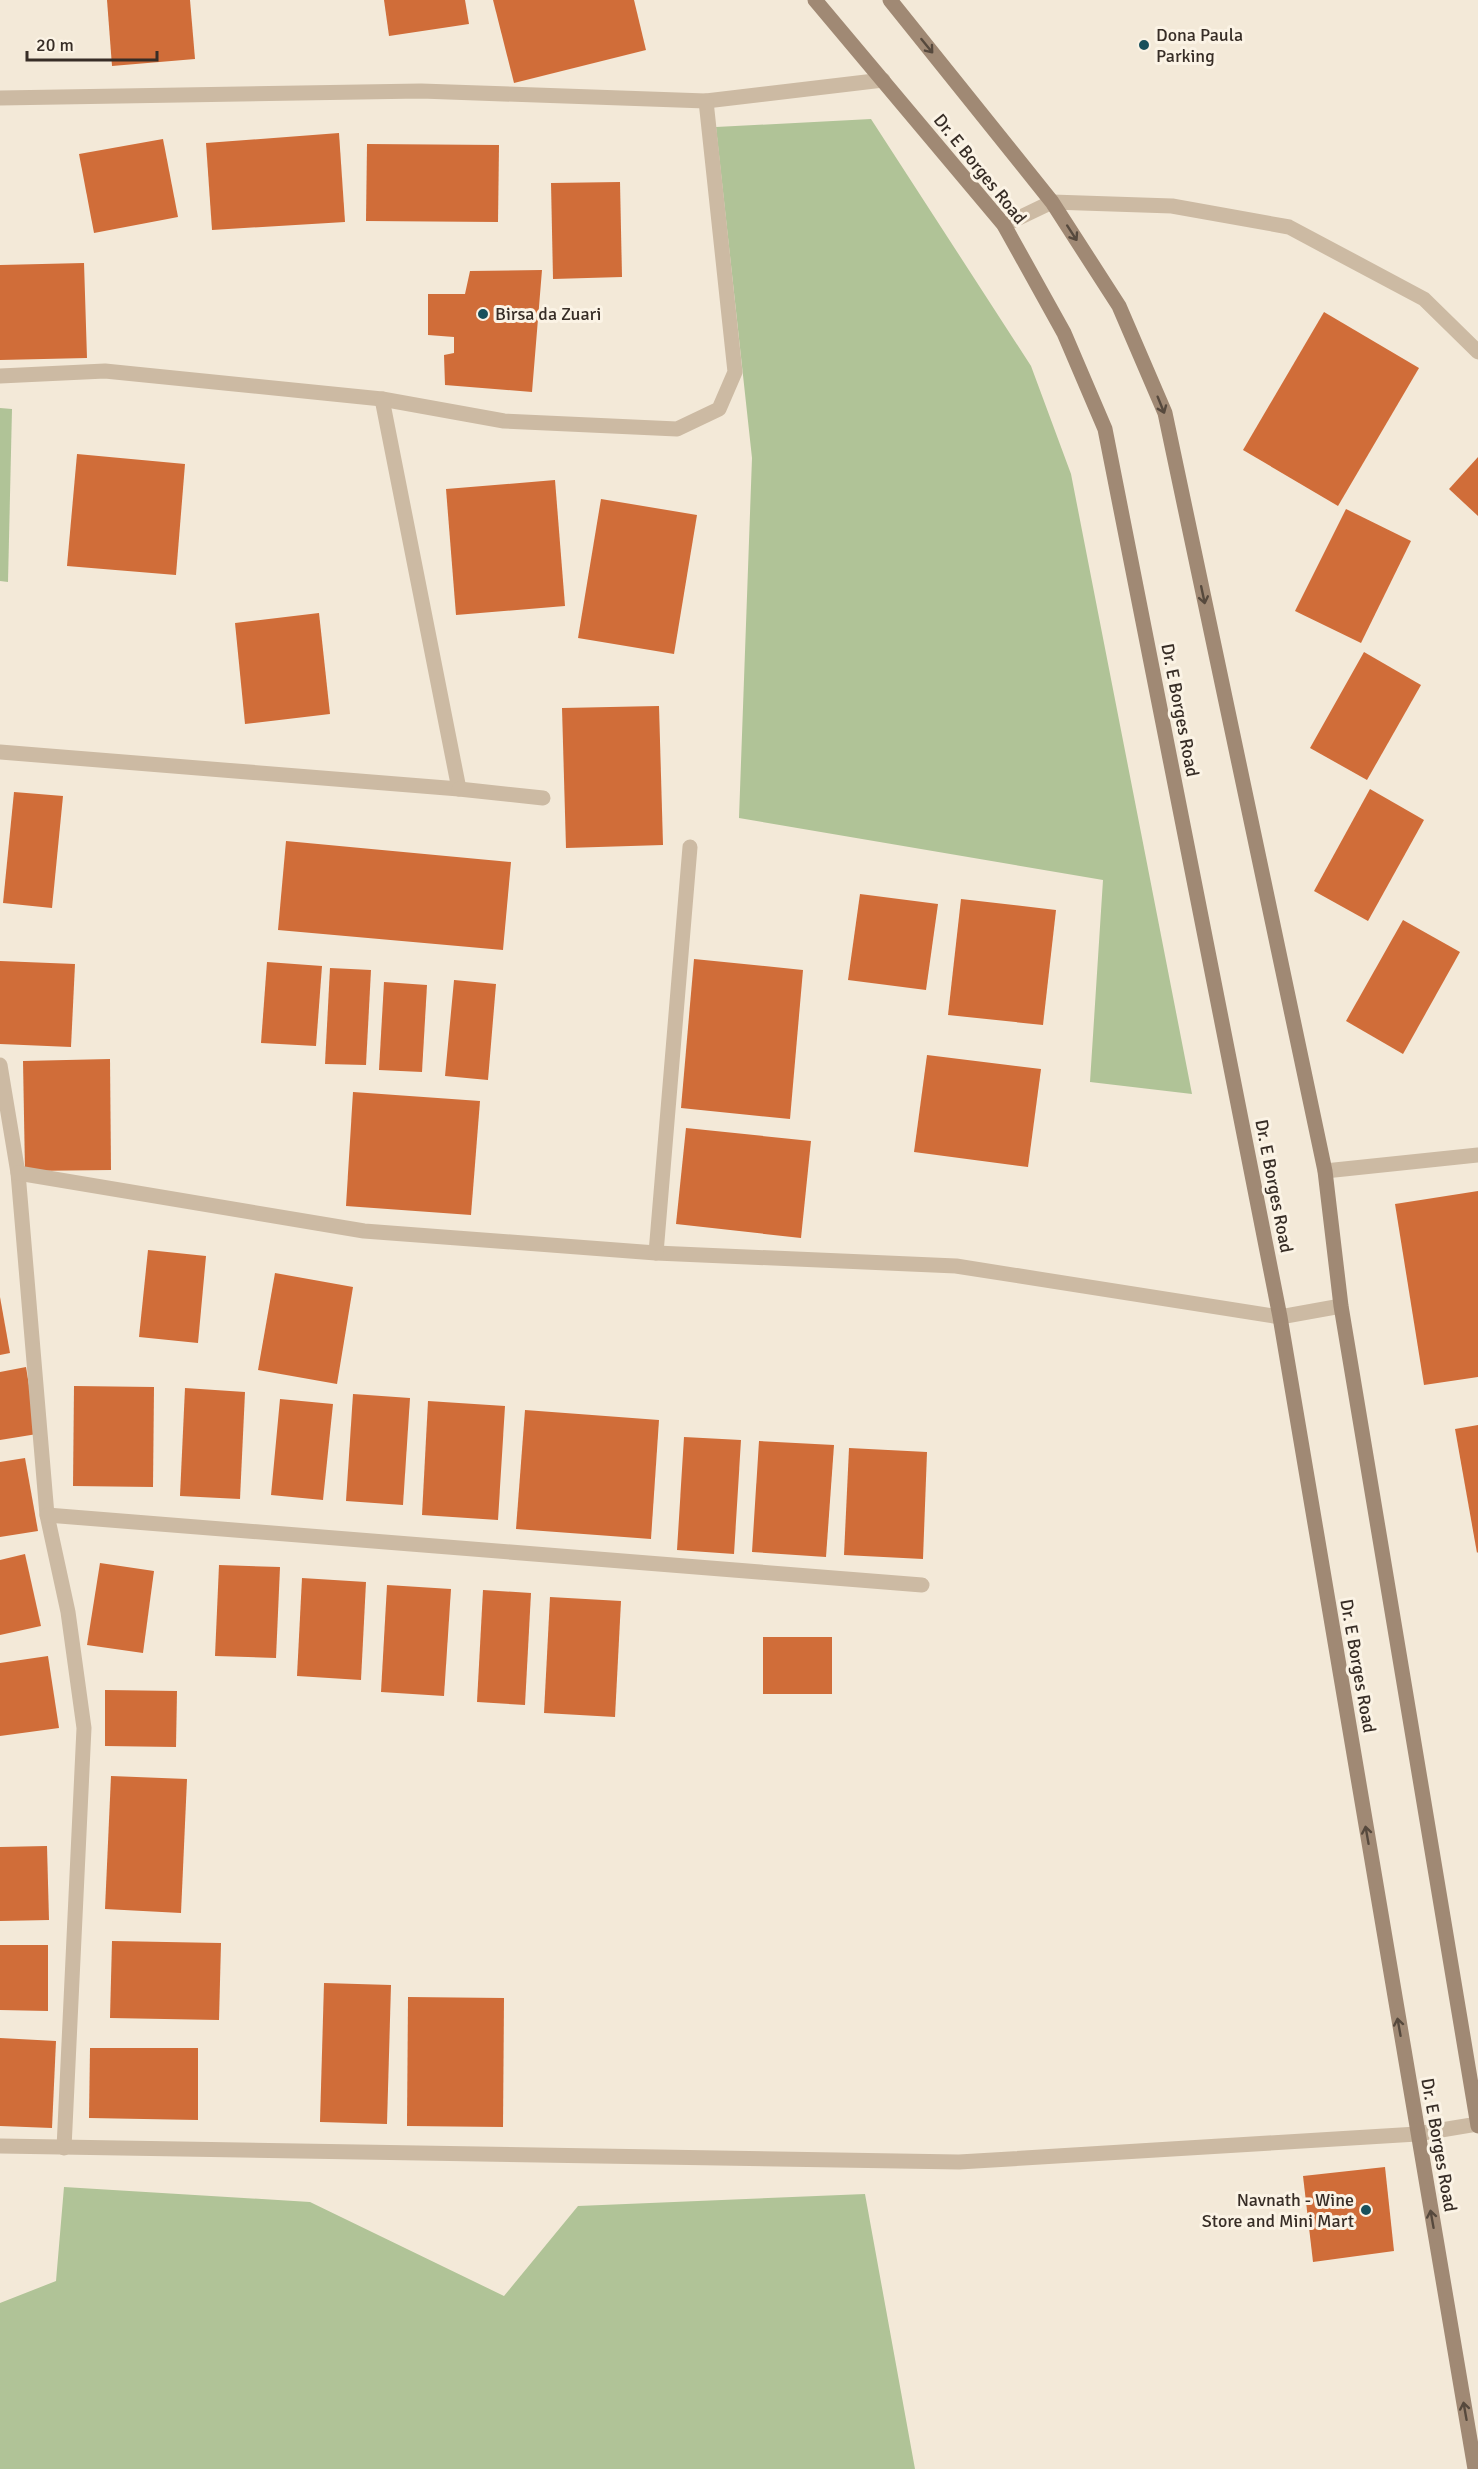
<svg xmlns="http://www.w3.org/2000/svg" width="1478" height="2469" viewBox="0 0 1478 2469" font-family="Signika,sans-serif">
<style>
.green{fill:#b0c397}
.building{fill:#d06d39}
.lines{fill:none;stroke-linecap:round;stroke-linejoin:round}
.street{stroke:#ccbaa3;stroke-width:15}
.secondary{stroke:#a08974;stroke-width:15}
.oneway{stroke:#56493d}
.poi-dot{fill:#18505b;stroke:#fbf3e5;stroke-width:2}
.labels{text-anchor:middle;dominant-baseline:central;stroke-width:6;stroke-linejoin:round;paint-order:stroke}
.poi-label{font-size:18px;fill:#372d26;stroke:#fbf3e5;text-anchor:start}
.street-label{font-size:18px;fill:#372d26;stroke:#fbf3e5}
</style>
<rect width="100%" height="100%" fill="#f3e9d8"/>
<g class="green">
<path d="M 871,119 L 1031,366 L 1071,474 L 1192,1094 L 1090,1082 L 1103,880 L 739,818 L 752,458 L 716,127 Z"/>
<path d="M 0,408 L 12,409 L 8,582 L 0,581 Z"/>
<path d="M 64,2187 L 310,2202 L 504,2296 L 578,2206 L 865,2194 L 915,2469 L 0,2469 L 0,2303 L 56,2281 Z"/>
</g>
<g class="building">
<path d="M 107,0 L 190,0 L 195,59 L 112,66 Z"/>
<path d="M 384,0 L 465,0 L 469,24 L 389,36 Z"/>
<path d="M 493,0 L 634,0 L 646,50 L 514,83 Z"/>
<path d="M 339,133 L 345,222 L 212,230 L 206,143 Z"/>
<path d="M 163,139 L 178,217 L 94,233 L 79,154 Z"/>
<path d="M 367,144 L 499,145 L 498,222 L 366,221 Z"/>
<path d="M 620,182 L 622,277 L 553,279 L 551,183 Z"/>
<path d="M 84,263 L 87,358 L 0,360 L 0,265 Z"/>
<path d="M 542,270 L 532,392 L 445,385 L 444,355 L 454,353 L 454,337 L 428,335 L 428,294 L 465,294 L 470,271 Z"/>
<path d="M 1324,312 L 1419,368 L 1338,506 L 1243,450 Z"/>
<path d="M 77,454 L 185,464 L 176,575 L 67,566 Z"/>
<path d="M 1478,457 L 1478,516 L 1449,489 Z"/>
<path d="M 555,480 L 565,606 L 456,615 L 446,489 Z"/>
<path d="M 601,499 L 697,515 L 674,654 L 578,638 Z"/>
<path d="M 1346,509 L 1411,541 L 1361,643 L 1295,611 Z"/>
<path d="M 319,613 L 330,714 L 245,724 L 235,623 Z"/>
<path d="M 1364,652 L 1421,685 L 1367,780 L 1310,748 Z"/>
<path d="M 659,706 L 663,845 L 566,848 L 562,708 Z"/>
<path d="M 1370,789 L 1424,820 L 1368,921 L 1314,891 Z"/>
<path d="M 14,792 L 63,796 L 52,908 L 3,903 Z"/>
<path d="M 286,841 L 511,862 L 503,950 L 278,930 Z"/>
<path d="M 860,894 L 938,904 L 926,990 L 848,980 Z"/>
<path d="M 961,899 L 1056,910 L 1043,1025 L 948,1015 Z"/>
<path d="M 1403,920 L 1460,952 L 1403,1054 L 1346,1021 Z"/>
<path d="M 694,959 L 803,970 L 790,1119 L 681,1108 Z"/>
<path d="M 0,961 L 75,964 L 71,1047 L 0,1044 Z"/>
<path d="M 267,962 L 322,966 L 316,1046 L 261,1043 Z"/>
<path d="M 330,968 L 371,970 L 366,1065 L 325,1064 Z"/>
<path d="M 454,980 L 496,984 L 488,1080 L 445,1076 Z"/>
<path d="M 384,982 L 427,985 L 422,1072 L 379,1070 Z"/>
<path d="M 927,1055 L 1041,1069 L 1028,1167 L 914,1152 Z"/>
<path d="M 110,1059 L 111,1170 L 25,1171 L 23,1061 Z"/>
<path d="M 353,1092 L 480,1101 L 471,1215 L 346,1206 Z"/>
<path d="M 686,1128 L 811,1141 L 801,1238 L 676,1224 Z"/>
<path d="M 1478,1191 L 1478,1377 L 1424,1385 L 1395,1204 Z"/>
<path d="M 148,1250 L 206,1256 L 198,1343 L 139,1337 Z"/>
<path d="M 275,1273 L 353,1287 L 337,1384 L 258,1370 Z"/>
<path d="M 0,1297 L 10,1353 L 0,1355 Z"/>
<path d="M 26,1367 L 37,1434 L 0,1440 L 0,1372 Z"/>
<path d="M 74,1386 L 154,1387 L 153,1487 L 73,1486 Z"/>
<path d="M 185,1388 L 245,1392 L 240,1499 L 180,1496 Z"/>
<path d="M 353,1394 L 410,1398 L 403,1505 L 346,1501 Z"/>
<path d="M 280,1399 L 333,1404 L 323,1500 L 271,1495 Z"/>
<path d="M 428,1401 L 505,1406 L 498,1520 L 422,1515 Z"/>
<path d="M 525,1410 L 659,1420 L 651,1539 L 516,1529 Z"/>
<path d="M 1478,1425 L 1478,1552 L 1477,1553 L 1455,1429 Z"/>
<path d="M 684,1437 L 741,1440 L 734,1554 L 677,1550 Z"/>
<path d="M 759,1441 L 834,1445 L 826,1557 L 752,1552 Z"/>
<path d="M 849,1448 L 927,1452 L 923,1559 L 844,1555 Z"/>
<path d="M 25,1458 L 38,1531 L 0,1537 L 0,1462 Z"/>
<path d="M 25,1554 L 41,1626 L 0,1635 L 0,1560 Z"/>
<path d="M 100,1563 L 154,1571 L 143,1653 L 87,1645 Z"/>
<path d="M 219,1565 L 280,1567 L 276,1658 L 215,1656 Z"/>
<path d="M 302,1578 L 366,1582 L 361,1680 L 297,1676 Z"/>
<path d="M 387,1585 L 451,1589 L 444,1696 L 381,1692 Z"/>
<path d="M 483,1590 L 531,1593 L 525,1705 L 477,1702 Z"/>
<path d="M 550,1597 L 621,1601 L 615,1717 L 544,1713 Z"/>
<rect x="763" y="1637" width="69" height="57"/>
<path d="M 48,1656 L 59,1728 L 0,1736 L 0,1663 Z"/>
<path d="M 105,1690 L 177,1691 L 176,1747 L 105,1746 Z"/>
<path d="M 111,1776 L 187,1779 L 181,1913 L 105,1909 Z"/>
<path d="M 47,1846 L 49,1920 L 0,1921 L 0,1847 Z"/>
<path d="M 112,1941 L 221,1943 L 219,2020 L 110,2018 Z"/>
<path d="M 0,1945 L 48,1945 L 48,2011 L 0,2010 Z"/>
<path d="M 324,1983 L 391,1985 L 387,2124 L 320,2122 Z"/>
<path d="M 408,1997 L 504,1998 L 503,2127 L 407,2126 Z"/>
<path d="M 0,2038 L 56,2041 L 52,2128 L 0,2126 Z"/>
<path d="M 90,2048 L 198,2048 L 198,2120 L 89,2118 Z"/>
<path d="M 1385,2167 L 1394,2251 L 1313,2262 L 1303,2176 Z"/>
</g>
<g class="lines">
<g class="street">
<path d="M 0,98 L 421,91 L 706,101 L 883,80"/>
<path d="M 1004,225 L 1052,202 L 1172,206 L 1289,227 L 1424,299 L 1478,352"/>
<path d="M 0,376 L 105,371 L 382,399 L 504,421 L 677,429 L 719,409 L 735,372 L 706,101"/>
<path d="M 0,752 L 459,789 L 382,399"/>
<path d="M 459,789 L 543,798"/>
<path d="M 0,1065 L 18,1173 L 47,1515 L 68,1612 L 84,1728 L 64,2148"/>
<path d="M 1325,1171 L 1478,1155"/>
<path d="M 18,1173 L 364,1231 L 656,1253 L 956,1266 L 1280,1317 L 1341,1306"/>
<path d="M 656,1253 L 690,847"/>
<path d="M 47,1515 L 922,1585"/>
<path d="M 0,2146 L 959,2162 L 1417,2134 L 1478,2124"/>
</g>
<g class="secondary">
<path d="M 815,0 L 1004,225 L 1064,333 L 1105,429 L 1280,1317 L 1475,2469"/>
<path d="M 890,0 L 1052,202 L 1119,306 L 1165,413 L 1325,1171 L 1341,1306 L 1478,2126"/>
</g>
</g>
<defs><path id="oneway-shaft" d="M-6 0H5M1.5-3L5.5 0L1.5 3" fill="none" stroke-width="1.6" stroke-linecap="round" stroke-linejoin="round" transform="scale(1.5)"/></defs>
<g class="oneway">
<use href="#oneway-shaft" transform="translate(927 46) rotate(51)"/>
<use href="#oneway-shaft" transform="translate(1072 233) rotate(57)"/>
<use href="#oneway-shaft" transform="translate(1161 405) rotate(68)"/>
<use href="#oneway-shaft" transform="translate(1203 595) rotate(78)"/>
<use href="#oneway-shaft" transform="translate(1367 1835) rotate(-100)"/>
<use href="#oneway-shaft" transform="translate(1399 2027) rotate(-100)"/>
<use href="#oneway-shaft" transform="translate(1432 2219) rotate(-100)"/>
<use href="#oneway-shaft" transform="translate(1465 2411) rotate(-100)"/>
</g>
<g class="poi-dot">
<circle cx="1144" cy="45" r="6"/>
<circle cx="483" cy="314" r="6"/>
<circle cx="1366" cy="2210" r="6"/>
</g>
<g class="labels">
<g class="poi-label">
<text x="1156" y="35">Dona Paula<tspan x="1156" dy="21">Parking</tspan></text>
<text x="495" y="314">Birsa da Zuari</text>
<text x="1354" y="2200" text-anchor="end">Navnath - Wine<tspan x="1354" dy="21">Store and Mini Mart</tspan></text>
</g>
<g class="street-label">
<text transform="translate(980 169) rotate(51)">Dr. E Borges Road</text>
<text transform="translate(1180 710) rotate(79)">Dr. E Borges Road</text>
<text transform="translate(1274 1186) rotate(79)">Dr. E Borges Road</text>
<text transform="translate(1358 1666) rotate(80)">Dr. E Borges Road</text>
<text transform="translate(1439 2145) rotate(80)">Dr. E Borges Road</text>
</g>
</g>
<path d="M27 51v9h130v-9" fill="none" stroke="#372d26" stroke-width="3"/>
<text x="36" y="51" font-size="18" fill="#372d26" stroke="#fbf3e5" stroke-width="4.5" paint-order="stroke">20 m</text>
</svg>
